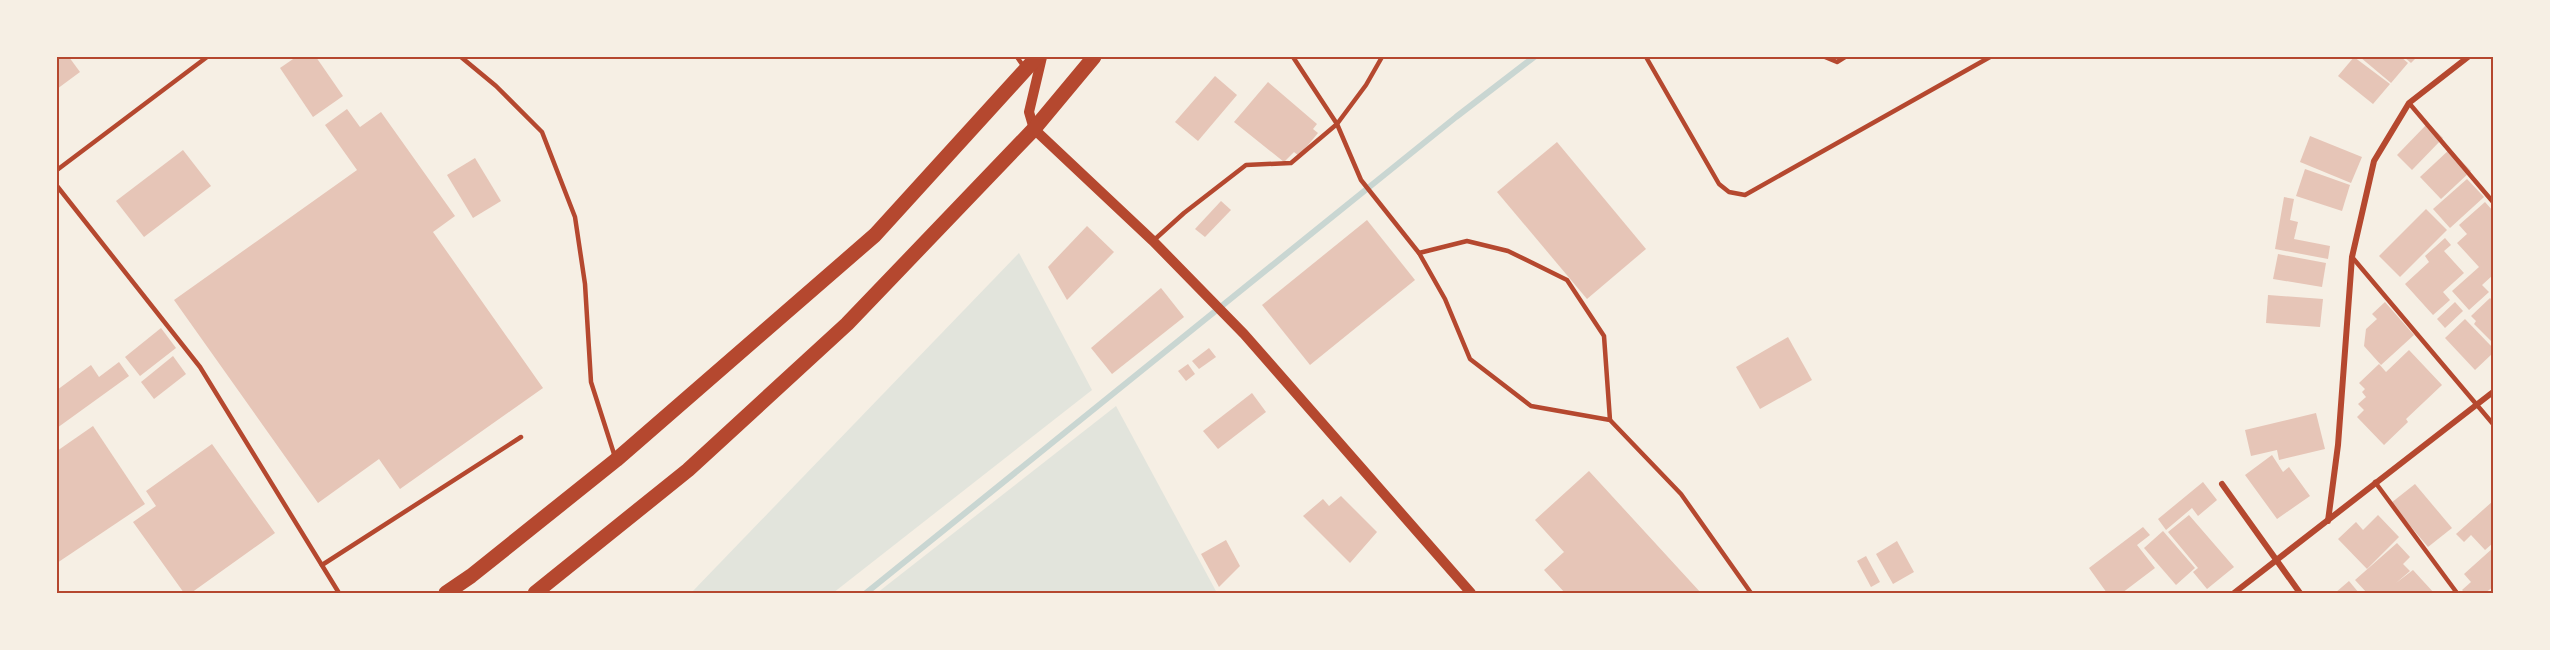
<svg xmlns="http://www.w3.org/2000/svg" width="2550" height="650" viewBox="0 0 2550 650" font-family="'Asap Condensed',sans-serif">
<style>
.green{fill:#e2e4dc}
.lines{fill:none;stroke-linecap:round;stroke-linejoin:round}
.stream{stroke:#c9d6d2;stroke-width:6}
.building{fill:#e6c5b7}
.service{stroke:#b5482f;stroke-width:4.5}
.minor{stroke:#b5482f;stroke-width:6}
.tertiary{stroke:#b5482f;stroke-width:10}
.trunk{stroke:#b5482f;stroke-width:15}
.neatline{fill:none;stroke:#b5482f;stroke-width:2}
</style>
<rect width="100%" height="100%" fill="#f6efe4"/>
<g class="green">
<path d="M 1019,253 L 1092,390 L 833,593 L 691,593 Z"/>
<path d="M 1116,406 L 1217,593 L 877,593 Z"/>
</g>
<g class="lines">
<path class="stream" d="M 866,593 L 1456,117 L 1534,57"/>
</g>
<g class="building">
<path d="M 57,57 L 69,57 L 80,72 L 57,89 Z"/>
<path d="M 296,57 L 316,57 L 343,96 L 313,117 L 280,68 Z"/>
<path d="M 2354,57 L 2390,84 L 2373,104 L 2338,76 Z"/>
<path d="M 2360,57 L 2401,57 L 2408,63 L 2391,83 Z"/>
<path d="M 2404,57 L 2417,57 L 2411,63 Z"/>
<path d="M 1215,76 L 1237,95 L 1198,141 L 1175,122 Z"/>
<path d="M 1268,82 L 1317,124 L 1313,129 L 1318,133 L 1299,156 L 1294,152 L 1284,162 L 1234,122 Z"/>
<path d="M 347,109 L 360,127 L 381,112 L 455,216 L 433,232 L 543,388 L 400,489 L 379,459 L 318,503 L 174,300 L 357,170 L 325,125 Z"/>
<path d="M 2428,123 L 2443,138 L 2412,170 L 2397,155 Z"/>
<path d="M 2310,136 L 2362,157 L 2351,183 L 2300,162 Z"/>
<path d="M 1557,142 L 1646,249 L 1587,299 L 1497,192 Z"/>
<path d="M 2450,149 L 2471,171 L 2441,199 L 2420,177 Z"/>
<path d="M 183,150 L 211,186 L 144,237 L 116,201 Z"/>
<path d="M 475,158 L 501,201 L 473,218 L 447,175 Z"/>
<path d="M 2305,169 L 2350,185 L 2342,211 L 2296,196 Z"/>
<path d="M 2467,179 L 2484,197 L 2450,228 L 2433,209 Z"/>
<path d="M 2284,197 L 2294,199 L 2290,220 L 2298,222 L 2294,239 L 2330,246 L 2328,259 L 2275,249 Z"/>
<path d="M 1221,201 L 1231,210 L 1205,237 L 1195,229 Z"/>
<path d="M 2485,202 L 2493,211 L 2493,275 L 2482,285 L 2489,292 L 2469,310 L 2452,291 L 2479,267 L 2457,243 L 2467,234 L 2459,225 Z"/>
<path d="M 2426,209 L 2447,230 L 2400,277 L 2379,256 Z"/>
<path d="M 1367,220 L 1415,280 L 1310,365 L 1262,305 Z"/>
<path d="M 1087,226 L 1114,252 L 1067,300 L 1048,267 Z"/>
<path d="M 2445,238 L 2451,245 L 2444,251 L 2464,273 L 2443,292 L 2450,300 L 2433,315 L 2405,284 L 2429,262 L 2425,256 Z"/>
<path d="M 2278,254 L 2326,263 L 2322,287 L 2273,279 Z"/>
<path d="M 1161,288 L 1184,317 L 1112,374 L 1091,348 Z"/>
<path d="M 2268,295 L 2323,299 L 2320,327 L 2266,323 Z"/>
<path d="M 2490,298 L 2493,301 L 2493,343 L 2474,324 L 2476,321 L 2471,316 Z"/>
<path d="M 2385,302 L 2414,335 L 2381,365 L 2364,346 L 2366,329 L 2377,319 L 2372,314 Z"/>
<path d="M 2455,302 L 2463,311 L 2445,328 L 2437,319 Z"/>
<path d="M 2465,319 L 2493,348 L 2493,353 L 2475,370 L 2445,338 Z"/>
<path d="M 161,328 L 176,348 L 140,376 L 125,357 Z"/>
<path d="M 1788,337 L 1812,380 L 1760,409 L 1736,367 Z"/>
<path d="M 1209,348 L 1216,357 L 1199,369 L 1192,361 Z"/>
<path d="M 2409,350 L 2442,385 L 2406,419 L 2408,422 L 2384,445 L 2357,417 L 2364,410 L 2358,404 L 2366,397 L 2362,392 L 2365,389 L 2359,383 L 2379,364 L 2386,372 Z"/>
<path d="M 173,356 L 186,374 L 154,399 L 141,382 Z"/>
<path d="M 119,362 L 129,376 L 57,428 L 57,390 L 91,365 L 99,377 Z"/>
<path d="M 1188,364 L 1195,374 L 1186,381 L 1178,371 Z"/>
<path d="M 1252,393 L 1266,412 L 1218,449 L 1203,431 Z"/>
<path d="M 2316,413 L 2325,449 L 2279,460 L 2277,450 L 2251,456 L 2245,430 Z"/>
<path d="M 93,426 L 145,504 L 57,563 L 57,451 Z"/>
<path d="M 212,444 L 275,533 L 191,593 L 184,593 L 133,522 L 156,506 L 146,491 Z"/>
<path d="M 2272,455 L 2283,472 L 2289,467 L 2310,496 L 2277,519 L 2245,475 Z"/>
<path d="M 1589,471 L 1701,593 L 1565,593 L 1544,570 L 1564,552 L 1535,520 Z"/>
<path d="M 2203,482 L 2217,500 L 2198,516 L 2192,508 L 2166,530 L 2158,519 Z"/>
<path d="M 2415,484 L 2452,528 L 2428,547 L 2391,503 Z"/>
<path d="M 1341,496 L 1377,532 L 1350,563 L 1303,516 L 1323,499 L 1329,506 Z"/>
<path d="M 2493,501 L 2493,543 L 2485,550 L 2471,535 L 2464,542 L 2456,534 Z"/>
<path d="M 2189,515 L 2234,567 L 2207,589 L 2193,572 L 2198,568 L 2168,532 Z"/>
<path d="M 2378,515 L 2399,537 L 2367,569 L 2338,539 L 2356,522 L 2363,530 Z"/>
<path d="M 2143,527 L 2150,535 L 2137,545 L 2155,568 L 2122,593 L 2107,593 L 2089,568 Z"/>
<path d="M 2163,531 L 2195,568 L 2176,585 L 2144,548 Z"/>
<path d="M 1226,540 L 1240,566 L 1219,587 L 1201,554 Z"/>
<path d="M 1897,541 L 1914,572 L 1893,584 L 1876,554 Z"/>
<path d="M 2397,543 L 2410,557 L 2403,564 L 2410,571 L 2396,583 L 2413,570 L 2434,593 L 2367,593 L 2355,580 Z"/>
<path d="M 2493,548 L 2493,587 L 2485,593 L 2465,593 L 2462,590 L 2471,582 L 2464,574 Z"/>
<path d="M 1866,556 L 1880,582 L 1871,587 L 1857,561 Z"/>
<path d="M 2349,581 L 2359,593 L 2335,593 Z"/>
</g>
<g class="lines">
<g class="service">
<path d="M 461,57 L 496,86 L 542,132 L 575,217 L 585,284 L 591,382 L 615,457"/>
<path d="M 1017,57 L 1024,67"/>
<path d="M 1293,57 L 1337,124 L 1361,180 L 1419,253 L 1445,299 L 1470,359 L 1531,406 L 1610,420 L 1681,494 L 1751,593"/>
<path d="M 1646,57 L 1719,184 L 1729,192 L 1745,195 L 1990,57"/>
<path d="M 1825,57 L 1837,62 L 1845,57"/>
<path d="M 2409,103 L 2493,202"/>
<path d="M 57,170 L 207,57"/>
<path d="M 57,186 L 200,367 L 339,593"/>
<path d="M 1153,241 L 1184,213 L 1246,165 L 1291,163 L 1337,124 L 1366,85 L 1382,57"/>
<path d="M 1419,253 L 1467,241 L 1508,251 L 1567,280 L 1604,336 L 1610,420"/>
<path d="M 2352,257 L 2493,424"/>
<path d="M 2375,482 L 2457,593"/>
<path d="M 322,565 L 521,437"/>
</g>
<g class="minor">
<path d="M 2222,484 L 2300,593"/>
<path d="M 2328,521 L 2338,445 L 2352,257 L 2374,161 L 2409,103 L 2468,57"/>
<path d="M 2234,593 L 2493,392"/>
</g>
<path class="tertiary" d="M 1042,57 L 1029,112 L 1034,129 L 1153,241 L 1244,334 L 1471,593"/>
<g class="trunk">
<path d="M 446,593 L 471,576 L 616,460 L 875,235 L 1037,57"/>
<path d="M 535,593 L 688,470 L 847,324 L 1034,129 L 1094,57"/>
</g>
</g>
<rect width="2550" height="650" fill="none" stroke="#f6efe4" stroke-width="117"/>
<rect x="58" y="58" width="2434" height="534" class="neatline"/>
</svg>
